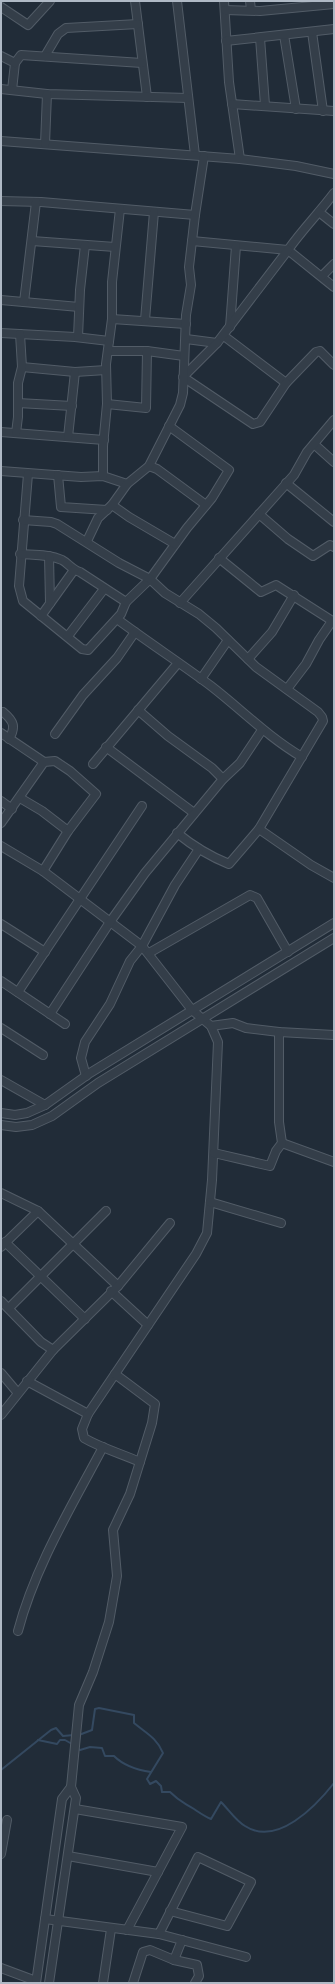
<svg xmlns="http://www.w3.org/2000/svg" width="335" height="1984" viewBox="0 0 335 1984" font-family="'Golos Text',sans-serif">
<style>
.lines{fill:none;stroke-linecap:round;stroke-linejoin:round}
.stream{stroke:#344960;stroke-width:2}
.minor-casing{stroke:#525c67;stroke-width:10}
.minor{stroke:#343e49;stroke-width:8}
</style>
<rect width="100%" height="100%" fill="#212c38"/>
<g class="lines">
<g class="stream">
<path d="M 79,1735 L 92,1730 L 95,1709 L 99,1708 L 134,1715 L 134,1723 C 146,1733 157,1738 163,1753 L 147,1779 L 150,1784 L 156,1781 L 161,1786 L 162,1792 L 170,1792 C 180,1802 183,1802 194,1809 C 200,1813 204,1816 211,1819 L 221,1802 C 229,1810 236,1821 245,1826 C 277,1847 316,1806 334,1783"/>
<path d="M 38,1740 L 57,1744 L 60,1740 L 65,1740 L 72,1744"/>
<path d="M 77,1748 L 80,1750 L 90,1747 L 102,1748 L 105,1756 L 114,1756 C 124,1766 137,1770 151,1772"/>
<path d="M 1,1770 L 51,1730 L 56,1728 L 63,1736 L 74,1735"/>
</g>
<g class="minor-casing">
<g id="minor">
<path d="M 135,1 L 147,97"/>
<path d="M 177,1 L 195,155"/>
<path d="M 224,1 L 229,82 L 240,159"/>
<path d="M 250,1 L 251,10"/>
<path d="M 1,7 L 28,25 L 50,1"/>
<path d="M 225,10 L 260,11 L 334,4"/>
<path d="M 312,32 L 323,111"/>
<path d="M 284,35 L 296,109"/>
<path d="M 260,38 L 265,105"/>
<path d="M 226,41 L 334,29"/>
<path d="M 1,56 L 15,63 L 12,90"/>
<path d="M 45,56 L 58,34 L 66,28 L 138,24"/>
<path d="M 15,63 L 21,55 L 142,63"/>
<path d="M 1,89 L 47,94 L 188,98"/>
<path d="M 232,104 L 334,111"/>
<path d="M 1,141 L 240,159 L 296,166 L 334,174"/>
<path d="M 45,144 L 47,94"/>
<path d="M 334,193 C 319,213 302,230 288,250 L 334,287"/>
<path d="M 1,201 L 41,202 L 195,215"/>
<path d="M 319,212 L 334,224"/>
<path d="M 32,241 L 115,247"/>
<path d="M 192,241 L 288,250"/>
<path d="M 322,276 L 334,264"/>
<path d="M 1,300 L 79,307"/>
<path d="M 24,302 L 36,202"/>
<path d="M 112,319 L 186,324"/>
<path d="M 145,320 L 154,212"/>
<path d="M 230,327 L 236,246"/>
<path d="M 1,333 L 75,337 L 109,341"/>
<path d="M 224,336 L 286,383 L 316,352 L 320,351 L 334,365"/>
<path d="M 78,337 L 80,290 L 85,245"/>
<path d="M 186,339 L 217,343 L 288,250"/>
<path d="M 217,343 L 183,377 L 253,424 L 260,422 L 286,383"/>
<path d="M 108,351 L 147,351 L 184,356"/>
<path d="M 22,367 L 75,372 L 106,370"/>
<path d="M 18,403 L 72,406"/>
<path d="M 107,404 L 146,408 L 147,351"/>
<path d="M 1,432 L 104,440"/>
<path d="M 16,433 L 18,417 L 18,383 L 22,367 L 20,334"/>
<path d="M 68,437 L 75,372"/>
<path d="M 314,444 L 334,462"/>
<path d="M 149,466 L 157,469 L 206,505"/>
<path d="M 1,471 L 81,477 L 103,476 L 127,484"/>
<path d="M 28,474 L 19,586 L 23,601 L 82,649 L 88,650 L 121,614 L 126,602 L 150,579 L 187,528 L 212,498 L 229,470 L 169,426"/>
<path d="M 58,475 L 61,507 L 107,510"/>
<path d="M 103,476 L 103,446 L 107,404 L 106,364 L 112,319 L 112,282 L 120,209"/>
<path d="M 286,483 L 334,522"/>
<path d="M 112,505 L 129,517 L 175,544"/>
<path d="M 259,514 L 288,539 L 313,556 L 330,545 L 334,547"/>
<path d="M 23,520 L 51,522 L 57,524 L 119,563 L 150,579 L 165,593 L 199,614 L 216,628 L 256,667 L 318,712 L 322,717 L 323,721 L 259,829 L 229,864 C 209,856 193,846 177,833"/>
<path d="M 87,541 L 98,518 L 112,505 L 127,484 L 149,466 L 180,405 L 183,393 L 186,315 L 191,285 L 189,267 L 195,215 L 204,156"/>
<path d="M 20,554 C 33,555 49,554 62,560 C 68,563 72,570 80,572 L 126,602"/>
<path d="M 49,556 L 50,603"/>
<path d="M 219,558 L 261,592 L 276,585 L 334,622"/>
<path d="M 180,603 L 294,475 L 307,452 L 334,420"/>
<path d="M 41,616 L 74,570"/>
<path d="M 117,619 C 148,642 180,663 211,686 C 242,710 268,737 302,757"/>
<path d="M 68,636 L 104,589"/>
<path d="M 248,659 L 272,632 L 294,595"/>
<path d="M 201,679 L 228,640"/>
<path d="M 287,689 L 306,664 L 319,640 L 332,621"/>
<path d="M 138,710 L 168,736 L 212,768 L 223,779"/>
<path d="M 3,712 C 14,721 16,727 9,739"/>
<path d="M 1,733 L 44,762"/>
<path d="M 55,734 L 83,695 L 117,658 L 135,632"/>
<path d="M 106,747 L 194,813"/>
<path d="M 93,764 L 178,663"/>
<path d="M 20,798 L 42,811 L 68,831"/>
<path d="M 1,801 L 12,809"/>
<path d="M 1,823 L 44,762 L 55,761 L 70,771 L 96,794 L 68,831 L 43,871"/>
<path d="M 259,829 L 311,865 L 334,878"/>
<path d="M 1,846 L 43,871 L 142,946 L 192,1010 L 211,1026 L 218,1042 L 212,1180 L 207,1233 L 196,1254 L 88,1414 L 27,1381"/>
<path d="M 1,924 L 45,952"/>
<path d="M 149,953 L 250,895 L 257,898 L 288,952"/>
<path d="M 1,981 L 65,1024"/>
<path d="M 18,992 L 142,806"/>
<path d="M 50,1014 L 110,922 L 145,873 L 223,779 L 240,763 L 262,730"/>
<path d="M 211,1026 L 233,1023 L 246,1028 L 279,1032 L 334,1035"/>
<path d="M 1,1028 L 43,1055"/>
<path d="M 86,1076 L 81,1058 L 85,1042 L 110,1004 L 130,961 L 142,946 L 175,885 L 199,849"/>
<path d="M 1,1080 L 45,1105"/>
<path d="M 1,1113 L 15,1115 L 27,1113 L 45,1105 L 90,1073 L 334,923"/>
<path d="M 1,1125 L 16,1127 L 32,1125 L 52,1116 L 98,1083 L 334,938"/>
<path d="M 282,1143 L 334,1162"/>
<path d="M 214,1153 L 270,1166 L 276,1151 L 282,1143 L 279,1122 L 279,1032"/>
<path d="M 1,1193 L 38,1211 L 118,1286"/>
<path d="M 210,1202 L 281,1223"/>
<path d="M 5,1242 L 85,1319"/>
<path d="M 1,1247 L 38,1211"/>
<path d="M 111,1291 L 148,1325"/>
<path d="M 1,1301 L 41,1342 L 53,1350"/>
<path d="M 9,1308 L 106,1211"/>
<path d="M 1,1373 L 17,1392"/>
<path d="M 88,1414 L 82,1429 L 84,1438 C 101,1448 122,1454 140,1462"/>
<path d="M 1,1415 L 53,1350 L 118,1286 L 170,1223"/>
<path d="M 18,1631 C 35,1566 72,1506 103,1447"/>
<path d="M 75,1809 L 182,1827 L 127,1930"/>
<path d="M 1,1854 L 7,1820"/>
<path d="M 68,1856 L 158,1872"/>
<path d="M 45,1919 L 159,1934 L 198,1857 L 251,1882 L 227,1926 L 170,1911"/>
<path d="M 159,1934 L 246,1957"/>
<path d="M 174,1960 L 182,1940"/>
<path d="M 1,1968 L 36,1981"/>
<path d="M 36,1983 L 62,1799 L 71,1787"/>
<path d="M 49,1983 L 76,1798 L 71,1787 L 79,1705 L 93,1672 L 109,1622 L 117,1576 L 113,1530 L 130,1494 L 152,1423 L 155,1404 L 115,1374"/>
<path d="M 103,1983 L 111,1929"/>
<path d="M 133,1983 L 143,1952 L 150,1950 L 174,1960 L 197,1965 L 199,1976 L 195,1983"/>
</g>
</g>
<use href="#minor" class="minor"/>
</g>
<rect width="335" height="1984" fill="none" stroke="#afb9c5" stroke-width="4"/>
</svg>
